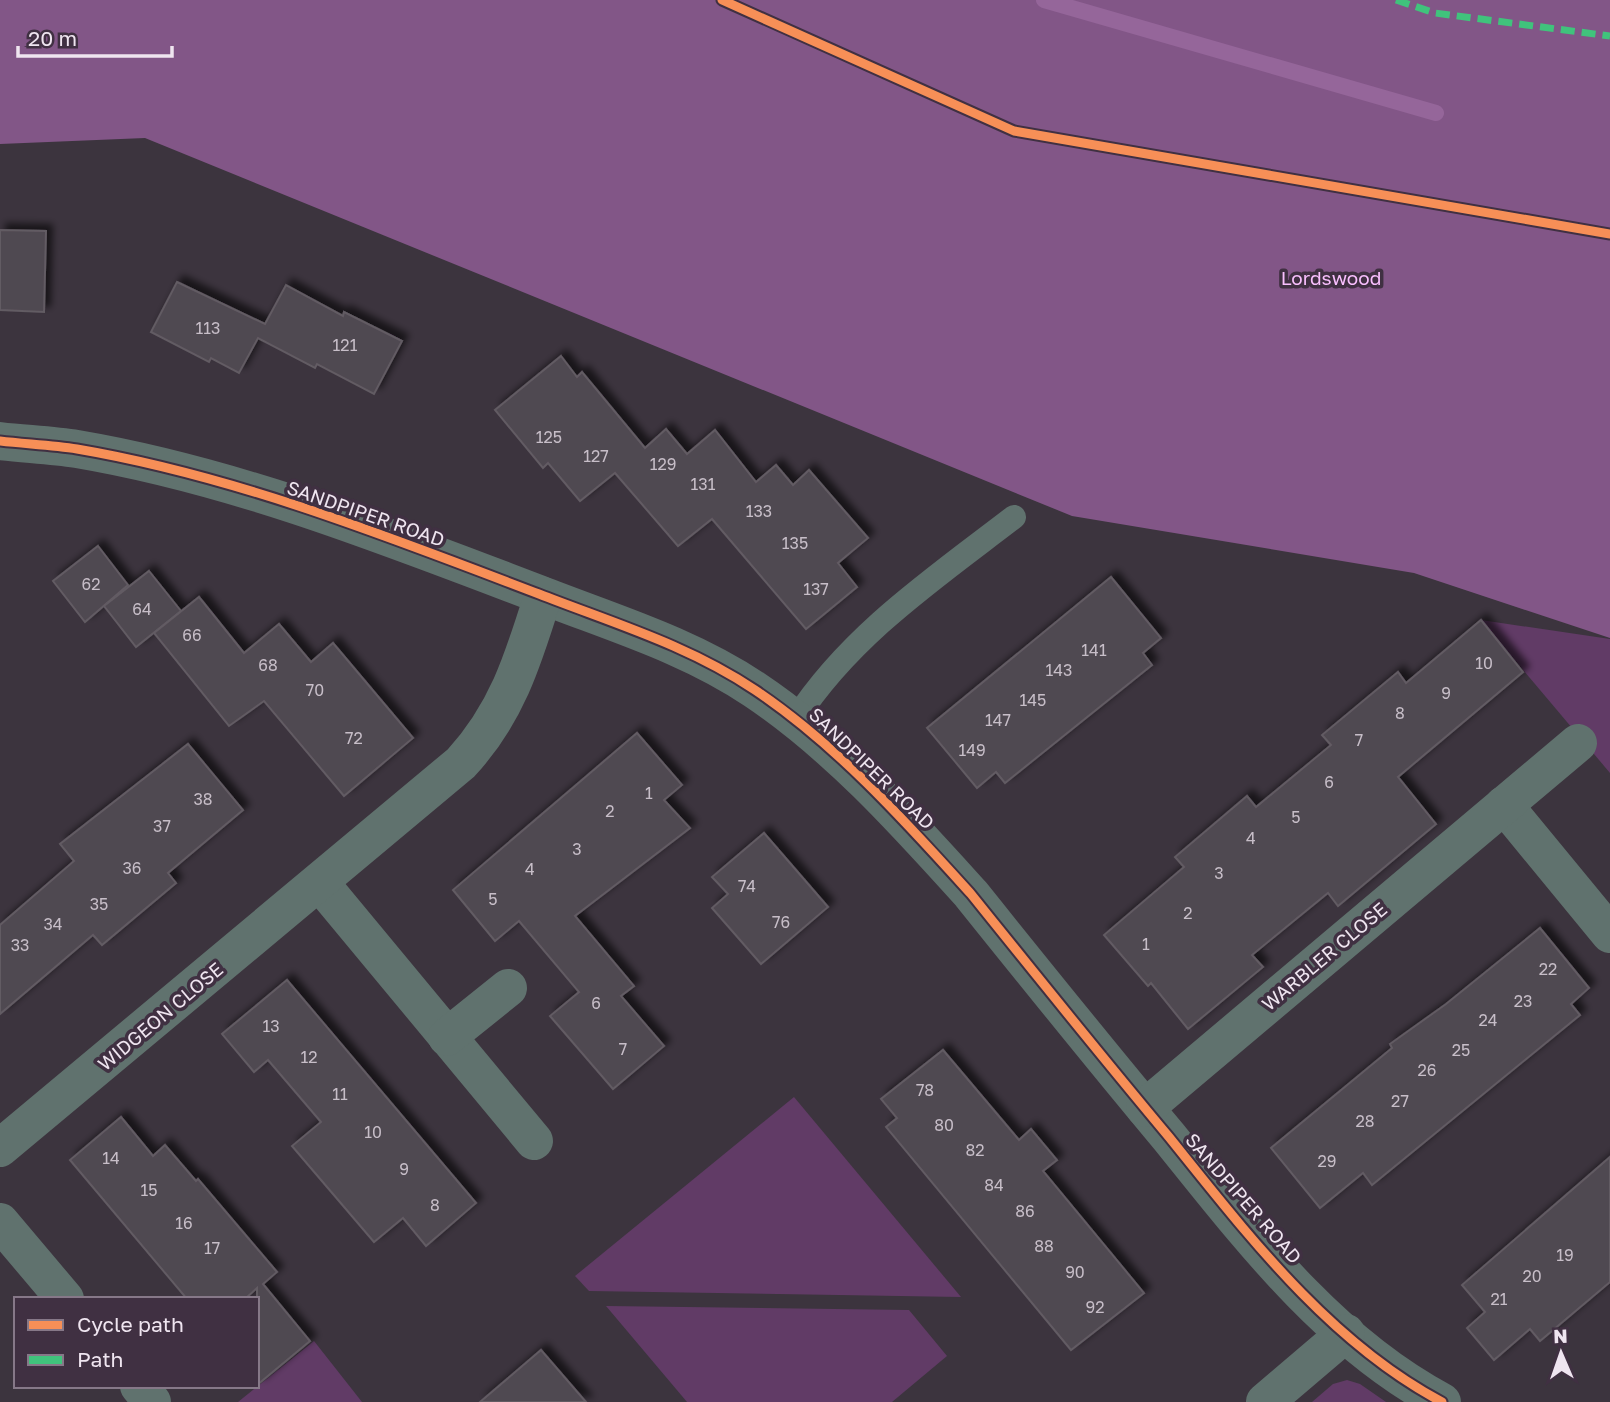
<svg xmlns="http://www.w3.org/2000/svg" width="1610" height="1402" viewBox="0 0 1610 1402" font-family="'Golos Text',sans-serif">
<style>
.green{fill:#613b66}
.forest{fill:#825687}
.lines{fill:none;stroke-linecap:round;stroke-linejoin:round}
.stream{stroke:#95669a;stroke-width:16}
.building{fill:#504951;stroke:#625b63;stroke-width:2;filter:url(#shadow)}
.lane{stroke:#60726e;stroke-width:24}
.street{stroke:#60726e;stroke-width:38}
.quiet{stroke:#40c37c;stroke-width:7;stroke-dasharray:14 7;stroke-linecap:butt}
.cycleway-casing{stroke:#403042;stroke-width:13}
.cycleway{stroke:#f78f57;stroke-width:9}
.labels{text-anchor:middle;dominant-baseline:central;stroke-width:7;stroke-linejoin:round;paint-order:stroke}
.number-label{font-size:16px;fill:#c7bec8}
.park-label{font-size:19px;fill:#f9bffe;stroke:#403042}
.street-label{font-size:19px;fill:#efe5f0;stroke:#403042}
</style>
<defs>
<filter id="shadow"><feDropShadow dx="6" dy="-6" stdDeviation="3.5" flood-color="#0009"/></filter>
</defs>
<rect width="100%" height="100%" fill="#3c343e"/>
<g class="green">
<path d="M 1481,620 L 1610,639 L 1610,773 Z"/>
<path d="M 794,1097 L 961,1297 L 589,1291 L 575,1276 Z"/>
<path d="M 606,1306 L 909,1310 L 947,1356 L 892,1402 L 687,1402 Z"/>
<path d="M 314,1341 L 362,1402 L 238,1402 Z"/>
<path d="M 1347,1380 L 1360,1384 L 1386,1402 L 1312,1402 L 1333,1384 Z"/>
</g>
<path class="forest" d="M 0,0 L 1610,0 L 1610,638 L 1414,573 L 1072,516 L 145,138 L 0,144 Z"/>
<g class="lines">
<path class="stream" d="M 1044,0 L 1436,113"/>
</g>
<g class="building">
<path d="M 0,230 L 46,231 L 44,312 L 0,310 Z"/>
<path d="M 177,282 L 265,324 L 286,285 L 343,316 L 344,312 L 402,341 L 374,394 L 317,364 L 315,368 L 258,338 L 239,373 L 211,358 L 209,362 L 151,332 Z"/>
<path d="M 561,356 L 577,377 L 582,372 L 645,448 L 666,429 L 687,454 L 715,430 L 756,482 L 776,465 L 793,485 L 809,470 L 868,538 L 838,563 L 857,587 L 806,629 L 712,519 L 678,546 L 615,473 L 580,501 L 548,463 L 543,468 L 495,410 Z"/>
<path d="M 98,546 L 128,585 L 85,622 L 53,581 Z"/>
<path d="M 149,571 L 181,611 L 136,647 L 104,606 Z"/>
<path d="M 1111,577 L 1161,638 L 1143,653 L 1152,665 L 1005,783 L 996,772 L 977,788 L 927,728 Z"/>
<path d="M 199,597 L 244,653 L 279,624 L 311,662 L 333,643 L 413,738 L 344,796 L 264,701 L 229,726 L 154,633 Z"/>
<path d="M 1481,620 L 1523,672 L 1398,777 L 1436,824 L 1338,906 L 1328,893 L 1252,955 L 1263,967 L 1188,1029 L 1151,983 L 1148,986 L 1104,935 L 1184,867 L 1175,857 L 1247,796 L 1256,807 L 1331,745 L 1322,735 L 1398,672 L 1406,683 Z"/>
<path d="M 637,733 L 682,785 L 664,800 L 690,828 L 575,916 L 634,986 L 621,996 L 664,1046 L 613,1089 L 550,1016 L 579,992 L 519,921 L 495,941 L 453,890 Z"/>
<path d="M 188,744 L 243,810 L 168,873 L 176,883 L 102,945 L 93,935 L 0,1014 L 0,925 L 74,861 L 60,844 Z"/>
<path d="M 764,833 L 828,907 L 761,964 L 712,908 L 728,894 L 712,877 Z"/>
<path d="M 1540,928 L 1589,988 L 1571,1004 L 1580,1015 L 1372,1185 L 1363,1173 L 1320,1208 L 1271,1148 L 1392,1048 L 1390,1044 L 1446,1004 Z"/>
<path d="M 287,980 L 476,1203 L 426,1246 L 403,1218 L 374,1242 L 292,1146 L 321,1122 L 268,1060 L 254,1072 L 222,1034 Z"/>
<path d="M 943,1050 L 1019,1140 L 1031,1129 L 1057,1160 L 1043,1171 L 1144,1293 L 1071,1350 L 886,1127 L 897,1118 L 881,1099 Z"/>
<path d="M 121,1117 L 153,1156 L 165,1145 L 196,1181 L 198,1179 L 277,1272 L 263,1284 L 310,1341 L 257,1385 L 257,1288 L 245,1299 L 187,1299 L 70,1160 Z"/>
<path d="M 1610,1157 L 1610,1282 L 1540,1341 L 1530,1329 L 1494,1360 L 1467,1328 L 1485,1312 L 1462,1285 Z"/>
<path d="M 541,1350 L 586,1402 L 480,1402 Z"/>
</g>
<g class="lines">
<path class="lane" d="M 796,719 C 850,635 936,577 1014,517"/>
<g class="street">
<path d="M 0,441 C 25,444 52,445 77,449 C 236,476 389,537 539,594 C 613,623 688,645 755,690 C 837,745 905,821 971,894 C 1036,975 1102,1057 1169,1137 C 1248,1235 1329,1342 1442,1402"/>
<path d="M 1504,805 L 1610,934"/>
<path d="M 320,883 L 534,1141"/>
<path d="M 447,1037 L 508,988"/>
<path d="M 1145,1108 L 1578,743"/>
<path d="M 0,1148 L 461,763 C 507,713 523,660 543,596"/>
<path d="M 0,1222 L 65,1299"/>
<path d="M 139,1386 L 152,1402"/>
<path d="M 1265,1402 L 1346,1333"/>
</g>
<path class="quiet" d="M 1396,0 L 1435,13 L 1610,36"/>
<g class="cycleway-casing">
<g id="cycleway">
<path d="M 722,0 L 1014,131 L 1610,234"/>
<path d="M 0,441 C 25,444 52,445 77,449 C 236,476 389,537 539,594 C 613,623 688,645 755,690 C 837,745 905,821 971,894 C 1036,975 1102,1057 1169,1137 C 1248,1235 1329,1342 1442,1402"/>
</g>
</g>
<use href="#cycleway" class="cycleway"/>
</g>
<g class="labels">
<g class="number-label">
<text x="208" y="328">113</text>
<text x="345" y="345">121</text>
<text x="549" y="437">125</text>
<text x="596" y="456">127</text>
<text x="663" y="464">129</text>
<text x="703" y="484">131</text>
<text x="759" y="511">133</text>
<text x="795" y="543">135</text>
<text x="91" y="584">62</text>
<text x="816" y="589">137</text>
<text x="142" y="609">64</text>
<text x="192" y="635">66</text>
<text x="1094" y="650">141</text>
<text x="1484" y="663">10</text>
<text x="268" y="665">68</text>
<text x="1059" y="670">143</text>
<text x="315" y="690">70</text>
<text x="1446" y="693">9</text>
<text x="1033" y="700">145</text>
<text x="1400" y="713">8</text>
<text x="998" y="720">147</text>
<text x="354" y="738">72</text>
<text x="1359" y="740">7</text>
<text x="972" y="750">149</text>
<text x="1329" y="782">6</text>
<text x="649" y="793">1</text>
<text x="203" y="799">38</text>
<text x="610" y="811">2</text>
<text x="1296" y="817">5</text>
<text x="162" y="826">37</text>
<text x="1251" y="838">4</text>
<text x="577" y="849">3</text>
<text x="132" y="868">36</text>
<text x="530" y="869">4</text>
<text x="1219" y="873">3</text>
<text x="747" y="886">74</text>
<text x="493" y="899">5</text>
<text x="99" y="904">35</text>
<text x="1188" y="913">2</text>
<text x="781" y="922">76</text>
<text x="53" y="924">34</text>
<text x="1146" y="944">1</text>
<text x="20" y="945">33</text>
<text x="1548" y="969">22</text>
<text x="1523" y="1001">23</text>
<text x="596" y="1003">6</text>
<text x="1488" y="1020">24</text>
<text x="271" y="1026">13</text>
<text x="623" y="1049">7</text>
<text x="1461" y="1050">25</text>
<text x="309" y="1057">12</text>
<text x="1427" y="1070">26</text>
<text x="925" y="1090">78</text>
<text x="340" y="1094">11</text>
<text x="1400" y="1101">27</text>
<text x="1365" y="1121">28</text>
<text x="944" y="1125">80</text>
<text x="373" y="1132">10</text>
<text x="975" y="1150">82</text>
<text x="111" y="1158">14</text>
<text x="1327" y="1161">29</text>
<text x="404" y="1169">9</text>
<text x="994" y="1185">84</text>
<text x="149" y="1190">15</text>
<text x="435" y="1205">8</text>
<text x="1025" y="1211">86</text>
<text x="184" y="1223">16</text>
<text x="1044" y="1246">88</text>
<text x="212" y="1248">17</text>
<text x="1565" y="1255">19</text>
<text x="1075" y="1272">90</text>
<text x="1532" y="1276">20</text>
<text x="1499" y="1299">21</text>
<text x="1095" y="1307">92</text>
</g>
<g class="park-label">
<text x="1331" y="277">Lordswood</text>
</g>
<g class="street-label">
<text transform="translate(366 513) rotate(19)">SANDPIPER ROAD</text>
<text transform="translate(872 768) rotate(44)">SANDPIPER ROAD</text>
<text transform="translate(1324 956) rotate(-40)">WARBLER CLOSE</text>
<text transform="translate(160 1016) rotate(-40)">WIDGEON CLOSE</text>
<text transform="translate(1244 1198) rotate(49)">SANDPIPER ROAD</text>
</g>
</g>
<rect x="14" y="1297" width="245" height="91" fill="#403042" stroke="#867888" stroke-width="2"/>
<rect x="28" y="1320" width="35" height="10" fill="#f78f57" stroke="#867888" stroke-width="2"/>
<text x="77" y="1332" font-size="21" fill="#efe5f0">Cycle path</text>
<rect x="28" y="1355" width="35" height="10" fill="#40c37c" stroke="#867888" stroke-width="2"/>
<text x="77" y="1367" font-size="21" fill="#efe5f0">Path</text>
<g transform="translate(1561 1353) rotate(358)" stroke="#403042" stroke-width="5" paint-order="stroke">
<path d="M0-5L12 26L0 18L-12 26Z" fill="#efe5f0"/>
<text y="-10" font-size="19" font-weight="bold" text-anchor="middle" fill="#efe5f0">N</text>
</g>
<path d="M18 46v10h154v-10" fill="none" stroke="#efe5f0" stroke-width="3.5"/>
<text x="28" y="46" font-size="21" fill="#efe5f0" stroke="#403042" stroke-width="5" paint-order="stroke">20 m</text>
</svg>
